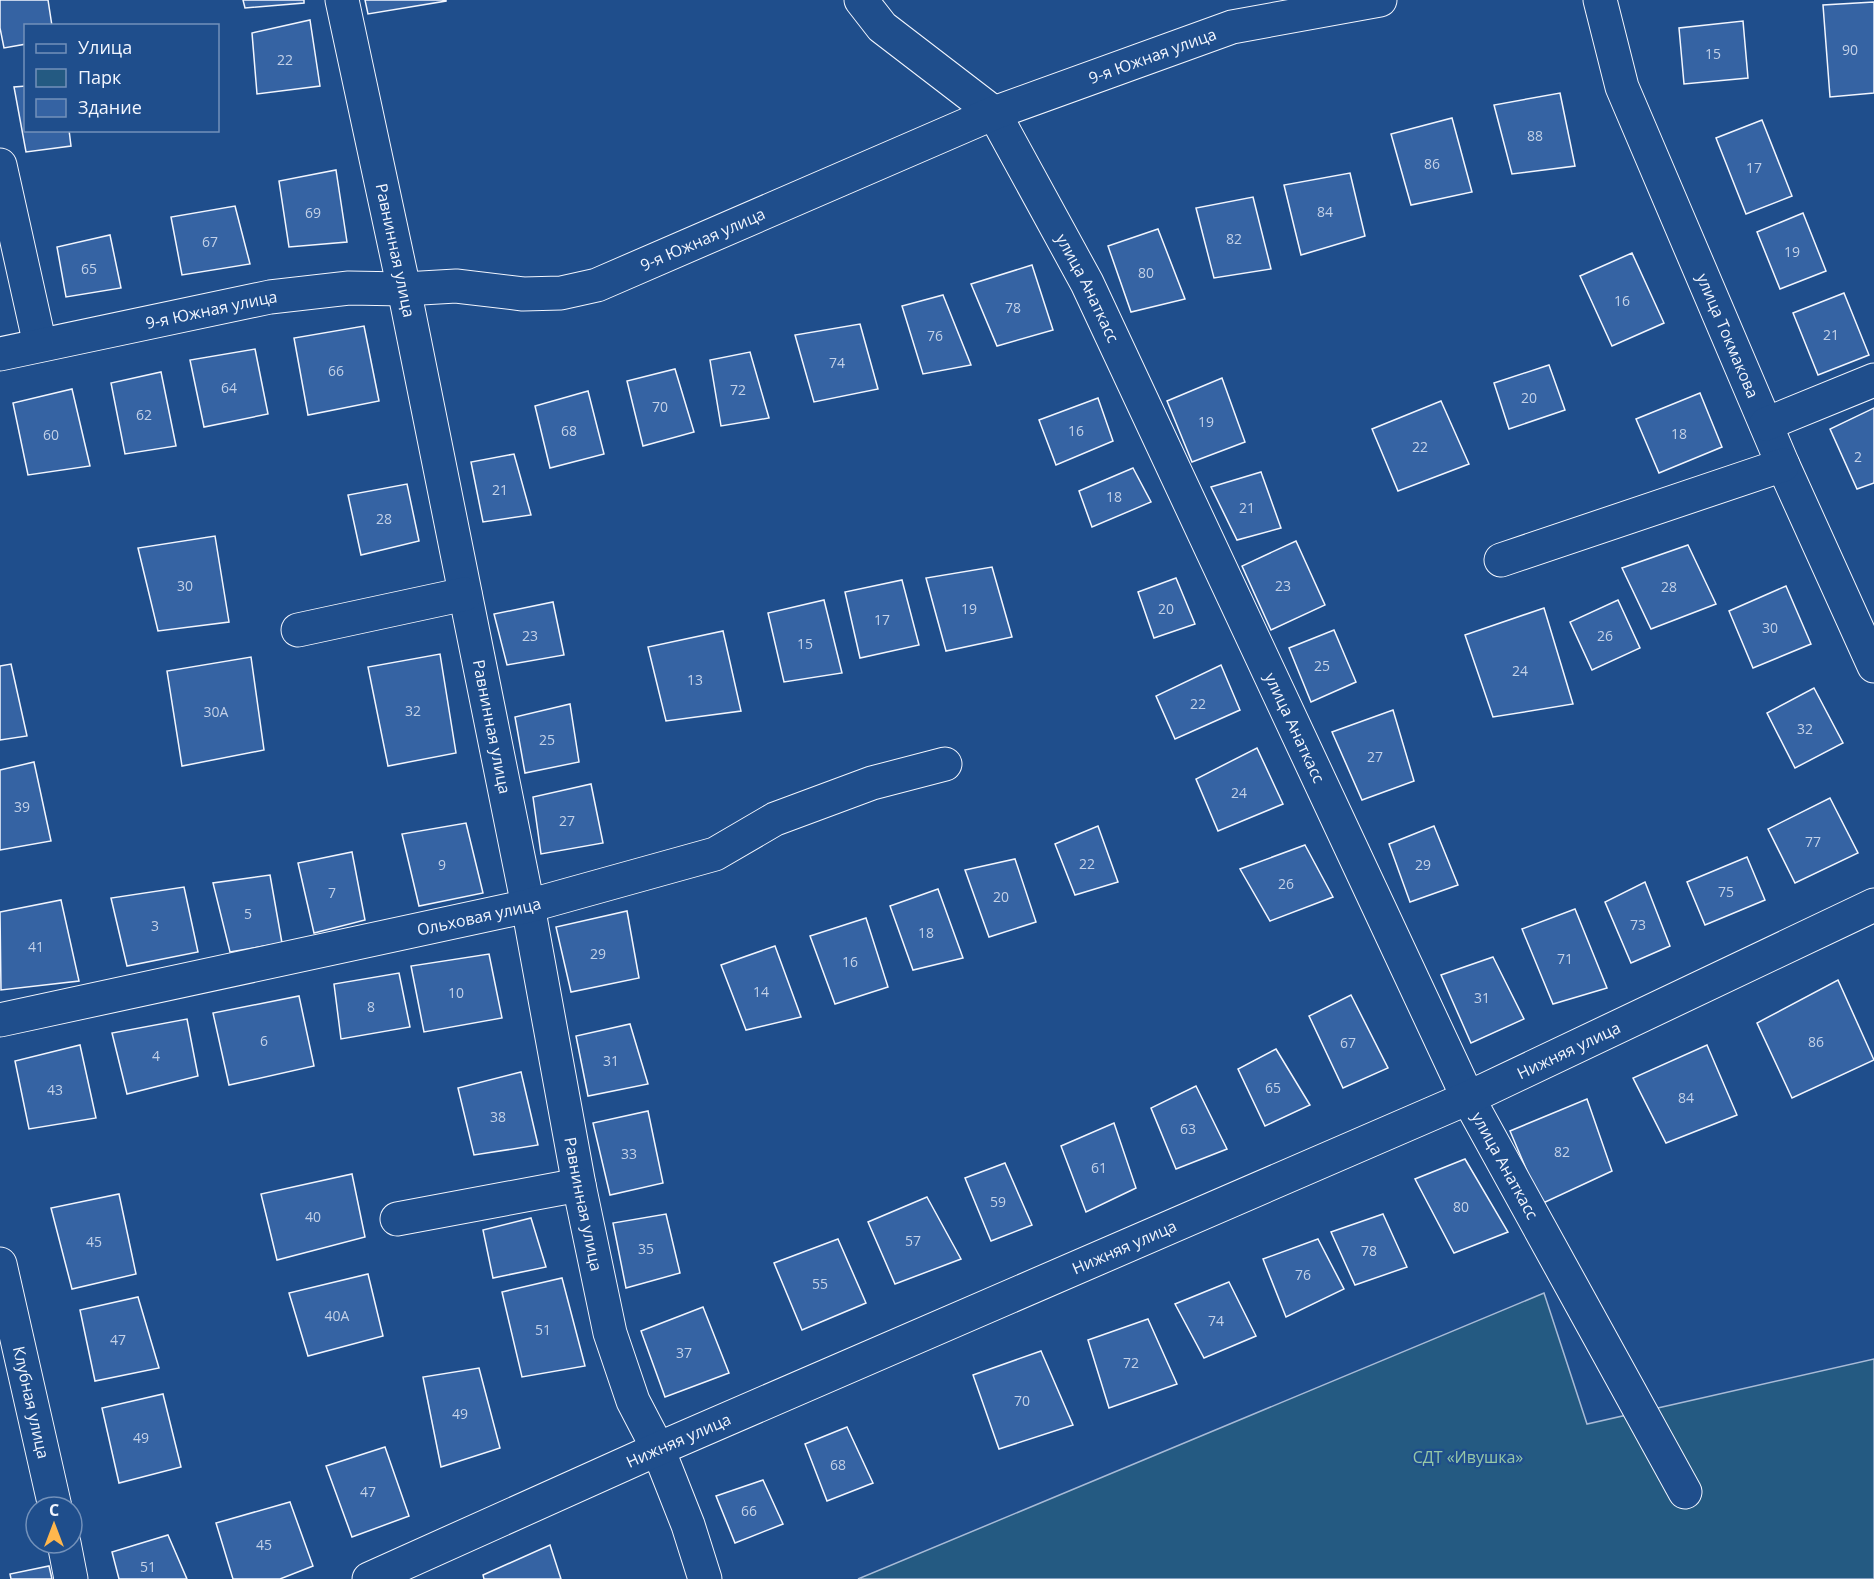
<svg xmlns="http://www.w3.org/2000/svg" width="1874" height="1579" viewBox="0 0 1874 1579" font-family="'Open Sans',sans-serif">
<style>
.green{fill:#245a82;stroke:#a8bbd7;stroke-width:1.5}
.building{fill:#3563a3;stroke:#f2f6ff;stroke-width:1.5}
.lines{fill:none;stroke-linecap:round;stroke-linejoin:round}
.minor-casing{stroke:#f2f6ff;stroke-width:35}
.minor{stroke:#1f4e8c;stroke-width:33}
.labels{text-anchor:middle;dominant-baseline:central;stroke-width:4.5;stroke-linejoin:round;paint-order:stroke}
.number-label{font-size:14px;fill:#c3d1e8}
.street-label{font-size:16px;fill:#f2f6ff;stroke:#1f4e8c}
.park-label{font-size:16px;fill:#97c8a6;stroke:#1f4e8c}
</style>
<rect width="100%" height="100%" fill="#1f4e8c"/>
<path class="green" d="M 1544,1293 L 1587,1424 L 1874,1359 L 1874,1579 L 858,1579 Z"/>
<g class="building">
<path d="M 0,0 L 48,0 L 52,26 L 26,26 L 26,44 L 4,48 L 0,28 Z"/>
<path d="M 243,0 L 304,0 L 304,3 L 245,8 Z"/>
<path d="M 365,0 L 446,0 L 446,1 L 368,14 Z"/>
<path d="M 1874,2 L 1874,93 L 1830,97 L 1823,5 Z"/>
<path d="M 310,20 L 320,86 L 257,94 L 252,33 Z"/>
<path d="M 1743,21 L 1748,78 L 1684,84 L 1679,28 Z"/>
<path d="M 26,86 L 26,130 L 69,130 L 71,146 L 26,152 L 14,87 Z"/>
<path d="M 1560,93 L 1575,166 L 1512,174 L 1494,105 Z"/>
<path d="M 1452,118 L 1472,192 L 1411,205 L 1391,134 Z"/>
<path d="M 1762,120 L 1792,196 L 1746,214 L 1716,138 Z"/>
<path d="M 336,170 L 347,242 L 289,247 L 279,181 Z"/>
<path d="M 1350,173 L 1365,236 L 1301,255 L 1284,185 Z"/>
<path d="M 1253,197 L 1271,269 L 1214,278 L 1196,208 Z"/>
<path d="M 235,206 L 250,264 L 182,275 L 171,217 Z"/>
<path d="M 1803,213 L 1826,271 L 1780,289 L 1757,232 Z"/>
<path d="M 1158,229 L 1185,299 L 1131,312 L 1108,246 Z"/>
<path d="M 110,235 L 121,288 L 66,297 L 57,247 Z"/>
<path d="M 1632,253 L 1664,323 L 1612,346 L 1580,276 Z"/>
<path d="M 1032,265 L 1053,330 L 997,346 L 971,284 Z"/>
<path d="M 1844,293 L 1869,355 L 1818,375 L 1793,313 Z"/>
<path d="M 943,295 L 971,365 L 923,374 L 902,306 Z"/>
<path d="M 860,324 L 878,389 L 814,402 L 795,335 Z"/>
<path d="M 364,326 L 379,401 L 308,415 L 294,338 Z"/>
<path d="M 255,349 L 268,414 L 204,427 L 190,360 Z"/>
<path d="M 750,352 L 769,418 L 721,426 L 710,360 Z"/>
<path d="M 1549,365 L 1565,410 L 1509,429 L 1494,383 Z"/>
<path d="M 675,369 L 694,432 L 643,446 L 627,381 Z"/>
<path d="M 161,372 L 176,446 L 125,454 L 111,383 Z"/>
<path d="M 1222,378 L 1245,442 L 1192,462 L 1167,401 Z"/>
<path d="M 72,389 L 90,466 L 28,475 L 13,403 Z"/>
<path d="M 588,391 L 604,454 L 550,468 L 535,406 Z"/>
<path d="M 1700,393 L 1722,447 L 1659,473 L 1636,419 Z"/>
<path d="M 1098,398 L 1113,441 L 1056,465 L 1039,420 Z"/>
<path d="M 1441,401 L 1469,464 L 1398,491 L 1372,429 Z"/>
<path d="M 1874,408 L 1874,483 L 1857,489 L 1830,429 Z"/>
<path d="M 514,454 L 531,515 L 483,522 L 471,462 Z"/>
<path d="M 1133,468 L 1151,502 L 1092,527 L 1079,491 Z"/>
<path d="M 1261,472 L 1281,528 L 1237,540 L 1211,487 Z"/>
<path d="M 407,484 L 419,541 L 361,555 L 348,495 Z"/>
<path d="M 215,536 L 229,622 L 158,631 L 138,548 Z"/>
<path d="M 1296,541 L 1325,605 L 1271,630 L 1242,566 Z"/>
<path d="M 1688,545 L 1716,604 L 1651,629 L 1622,568 Z"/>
<path d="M 992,567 L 1012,637 L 946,651 L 926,578 Z"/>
<path d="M 1176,578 L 1195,624 L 1154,638 L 1138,592 Z"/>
<path d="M 902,580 L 919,645 L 860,658 L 845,592 Z"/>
<path d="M 1786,586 L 1811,644 L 1753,668 L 1729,611 Z"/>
<path d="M 824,600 L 842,673 L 784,682 L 768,613 Z"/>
<path d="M 1618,600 L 1640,648 L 1592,670 L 1570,622 Z"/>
<path d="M 553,602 L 564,655 L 507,665 L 494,614 Z"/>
<path d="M 1544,608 L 1573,704 L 1493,717 L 1465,635 Z"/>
<path d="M 1334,630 L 1356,682 L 1311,702 L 1289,648 Z"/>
<path d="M 723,631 L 741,711 L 666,721 L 648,647 Z"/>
<path d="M 440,654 L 456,753 L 388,766 L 368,667 Z"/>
<path d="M 251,657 L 264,750 L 182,766 L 167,671 Z"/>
<path d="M 11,664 L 27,736 L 0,740 L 0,666 Z"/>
<path d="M 1221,665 L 1240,710 L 1175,739 L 1156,696 Z"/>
<path d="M 1814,688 L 1843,743 L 1795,768 L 1767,713 Z"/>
<path d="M 570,704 L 579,762 L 525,773 L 515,717 Z"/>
<path d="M 1393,710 L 1414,781 L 1362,800 L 1332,732 Z"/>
<path d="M 1257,748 L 1283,804 L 1218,831 L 1196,779 Z"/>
<path d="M 34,762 L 51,841 L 0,850 L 0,770 Z"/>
<path d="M 591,784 L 603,843 L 541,854 L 533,797 Z"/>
<path d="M 1830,798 L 1858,853 L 1795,883 L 1768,829 Z"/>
<path d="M 466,823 L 483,893 L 419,906 L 402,834 Z"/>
<path d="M 1098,826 L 1118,882 L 1075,895 L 1055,844 Z"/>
<path d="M 1434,826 L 1458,885 L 1410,902 L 1389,844 Z"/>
<path d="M 1305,845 L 1333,897 L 1270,921 L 1240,869 Z"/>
<path d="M 352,852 L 365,920 L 314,933 L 298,863 Z"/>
<path d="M 1747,857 L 1765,900 L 1705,925 L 1687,882 Z"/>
<path d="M 1015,859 L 1036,922 L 989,937 L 965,870 Z"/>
<path d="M 270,875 L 282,943 L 230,952 L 213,883 Z"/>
<path d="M 1645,882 L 1670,946 L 1631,963 L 1605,902 Z"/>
<path d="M 184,887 L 198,952 L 127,966 L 111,898 Z"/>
<path d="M 938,889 L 963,958 L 913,970 L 890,906 Z"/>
<path d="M 61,900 L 79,981 L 1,990 L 0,912 Z"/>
<path d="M 1575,909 L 1607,988 L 1553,1004 L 1522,929 Z"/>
<path d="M 627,911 L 639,978 L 571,992 L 556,927 Z"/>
<path d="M 866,918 L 888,987 L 835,1004 L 810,936 Z"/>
<path d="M 775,946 L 801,1017 L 746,1030 L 721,965 Z"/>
<path d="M 489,954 L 502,1018 L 424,1032 L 411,966 Z"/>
<path d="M 1493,957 L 1524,1019 L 1471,1043 L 1441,975 Z"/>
<path d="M 399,973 L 410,1027 L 341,1039 L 334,984 Z"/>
<path d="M 1838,980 L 1874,1060 L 1792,1098 L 1757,1023 Z"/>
<path d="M 1351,995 L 1388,1068 L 1343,1088 L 1309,1016 Z"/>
<path d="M 299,996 L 314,1066 L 229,1085 L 213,1013 Z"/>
<path d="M 187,1019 L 198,1076 L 127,1094 L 112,1033 Z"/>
<path d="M 630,1024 L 648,1084 L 588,1096 L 576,1036 Z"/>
<path d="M 80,1045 L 96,1118 L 29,1129 L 15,1061 Z"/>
<path d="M 1707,1045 L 1737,1115 L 1666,1143 L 1633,1078 Z"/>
<path d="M 1276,1049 L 1310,1105 L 1265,1126 L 1238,1069 Z"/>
<path d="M 521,1072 L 538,1145 L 474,1155 L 458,1088 Z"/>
<path d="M 1196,1086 L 1227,1149 L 1176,1169 L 1151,1108 Z"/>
<path d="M 1587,1099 L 1612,1171 L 1541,1204 L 1510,1131 Z"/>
<path d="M 648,1111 L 663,1183 L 610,1195 L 593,1123 Z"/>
<path d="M 1114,1123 L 1136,1188 L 1086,1212 L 1061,1146 Z"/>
<path d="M 1465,1159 L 1508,1232 L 1454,1253 L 1415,1179 Z"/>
<path d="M 1005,1163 L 1032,1225 L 991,1241 L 965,1178 Z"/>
<path d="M 352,1174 L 365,1237 L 277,1260 L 261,1194 Z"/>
<path d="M 119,1194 L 136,1274 L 72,1289 L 51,1208 Z"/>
<path d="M 927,1197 L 961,1259 L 895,1284 L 868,1222 Z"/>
<path d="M 666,1214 L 680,1273 L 626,1288 L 613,1223 Z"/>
<path d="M 1383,1214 L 1407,1267 L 1355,1285 L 1331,1232 Z"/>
<path d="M 531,1218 L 546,1267 L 493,1278 L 483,1230 Z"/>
<path d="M 838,1239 L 866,1303 L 802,1330 L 774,1263 Z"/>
<path d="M 1318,1239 L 1344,1289 L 1286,1317 L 1263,1259 Z"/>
<path d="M 368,1274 L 383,1336 L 308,1356 L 289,1293 Z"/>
<path d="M 562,1278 L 585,1366 L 522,1377 L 502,1292 Z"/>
<path d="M 1229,1282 L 1256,1336 L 1204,1358 L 1175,1304 Z"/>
<path d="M 138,1297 L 159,1368 L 95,1381 L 80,1310 Z"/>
<path d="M 703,1307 L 729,1373 L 665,1397 L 641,1331 Z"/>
<path d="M 1148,1319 L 1177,1384 L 1109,1408 L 1088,1340 Z"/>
<path d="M 1041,1351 L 1073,1425 L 999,1449 L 973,1375 Z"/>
<path d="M 479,1368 L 500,1448 L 441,1467 L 423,1377 Z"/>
<path d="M 163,1394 L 181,1467 L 119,1483 L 102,1408 Z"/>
<path d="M 847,1427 L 873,1483 L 827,1501 L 805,1444 Z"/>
<path d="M 385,1447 L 409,1516 L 352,1537 L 326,1466 Z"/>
<path d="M 763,1480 L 783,1524 L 735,1543 L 716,1496 Z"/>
<path d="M 290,1502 L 313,1566 L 280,1579 L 233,1579 L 216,1523 Z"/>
<path d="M 168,1535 L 187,1579 L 119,1579 L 112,1552 Z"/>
<path d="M 550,1545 L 561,1579 L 484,1579 L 483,1575 Z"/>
<path d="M 49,1566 L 52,1579 L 11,1579 L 10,1574 Z"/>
</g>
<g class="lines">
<g class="minor-casing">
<g id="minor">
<path id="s1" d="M 342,0 L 404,289 L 528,906 L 579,1185 L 610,1333 L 633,1401 L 658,1449 L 688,1525 L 705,1579"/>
<path id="s2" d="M 861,0 L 882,27 L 994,113 L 1087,283 L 1468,1098 L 1685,1492"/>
<path id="s3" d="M 1600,0 L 1622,87 L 1783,465 L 1874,666"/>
<path d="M 0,165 L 40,345"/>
<path id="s4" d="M 0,354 L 270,297 L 349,288 L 404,289 L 456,286 L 523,294 L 561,293 L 597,285 L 994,113 L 1232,27 L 1380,0"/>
<path d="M 1766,424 L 1874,380"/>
<path d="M 1501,560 L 1783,465"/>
<path d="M 298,630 L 465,594"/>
<path id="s5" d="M 0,1020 L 528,906 L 715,854 L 775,819 L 872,783 L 945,764"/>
<path d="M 397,1219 L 579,1185"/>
<path id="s6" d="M 0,1264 L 55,1507"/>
<path d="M 64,1543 L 71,1579"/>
<path id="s7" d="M 369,1579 L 658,1449 L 1468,1098 L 1874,905"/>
</g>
</g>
<use href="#minor" class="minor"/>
</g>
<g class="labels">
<g class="number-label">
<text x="1850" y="49">90</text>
<text x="1713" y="53">15</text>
<text x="285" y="59">22</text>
<text x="1535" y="135">88</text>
<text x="1432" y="163">86</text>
<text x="1754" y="167">17</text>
<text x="1325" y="211">84</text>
<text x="313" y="212">69</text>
<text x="1234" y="238">82</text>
<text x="210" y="241">67</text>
<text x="1792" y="251">19</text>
<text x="89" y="268">65</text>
<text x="1146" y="272">80</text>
<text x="1622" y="300">16</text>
<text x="1013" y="307">78</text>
<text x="1831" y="334">21</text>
<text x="935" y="335">76</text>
<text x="837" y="362">74</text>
<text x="336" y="370">66</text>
<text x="229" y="387">64</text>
<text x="738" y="389">72</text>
<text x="1529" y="397">20</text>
<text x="660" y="406">70</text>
<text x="144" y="414">62</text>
<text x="1206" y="421">19</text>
<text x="569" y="430">68</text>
<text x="1076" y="430">16</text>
<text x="1679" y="433">18</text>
<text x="51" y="434">60</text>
<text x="1420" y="446">22</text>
<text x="1858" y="456">2</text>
<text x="500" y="489">21</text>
<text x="1114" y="496">18</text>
<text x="1247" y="507">21</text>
<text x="384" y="518">28</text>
<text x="185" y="585">30</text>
<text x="1283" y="585">23</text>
<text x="1669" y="586">28</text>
<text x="969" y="608">19</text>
<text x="1166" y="608">20</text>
<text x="882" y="619">17</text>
<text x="1770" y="627">30</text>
<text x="530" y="635">23</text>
<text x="1605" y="635">26</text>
<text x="805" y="643">15</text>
<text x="1322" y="665">25</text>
<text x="1520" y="670">24</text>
<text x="695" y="679">13</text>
<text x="1198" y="703">22</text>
<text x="413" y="710">32</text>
<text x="216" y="711">30А</text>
<text x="1805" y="728">32</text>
<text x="547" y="739">25</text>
<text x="1375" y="756">27</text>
<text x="1239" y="792">24</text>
<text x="22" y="806">39</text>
<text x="567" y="820">27</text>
<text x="1813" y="841">77</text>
<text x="1087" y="863">22</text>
<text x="442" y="864">9</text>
<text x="1423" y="864">29</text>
<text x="1286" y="883">26</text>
<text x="1726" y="891">75</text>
<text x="332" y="892">7</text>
<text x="1001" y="896">20</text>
<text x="248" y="913">5</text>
<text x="1638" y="924">73</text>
<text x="155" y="925">3</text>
<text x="926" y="932">18</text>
<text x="36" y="946">41</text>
<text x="598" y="953">29</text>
<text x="1565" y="958">71</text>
<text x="850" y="961">16</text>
<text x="761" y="991">14</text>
<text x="456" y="992">10</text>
<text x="1482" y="997">31</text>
<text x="371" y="1006">8</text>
<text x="264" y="1040">6</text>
<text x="1816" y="1041">86</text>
<text x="1348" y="1042">67</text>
<text x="156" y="1055">4</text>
<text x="611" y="1060">31</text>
<text x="1273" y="1087">65</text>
<text x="55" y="1089">43</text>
<text x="1686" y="1097">84</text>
<text x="498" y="1116">38</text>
<text x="1188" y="1128">63</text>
<text x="1562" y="1151">82</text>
<text x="629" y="1153">33</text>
<text x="1099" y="1167">61</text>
<text x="998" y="1201">59</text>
<text x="1461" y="1206">80</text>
<text x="313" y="1216">40</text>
<text x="913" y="1240">57</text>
<text x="94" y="1241">45</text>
<text x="646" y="1248">35</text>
<text x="1369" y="1250">78</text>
<text x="1303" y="1274">76</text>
<text x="820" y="1283">55</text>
<text x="337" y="1315">40А</text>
<text x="1216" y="1320">74</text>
<text x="543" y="1329">51</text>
<text x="118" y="1339">47</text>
<text x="684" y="1352">37</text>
<text x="1131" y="1362">72</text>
<text x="1022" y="1400">70</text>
<text x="460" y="1413">49</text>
<text x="141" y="1437">49</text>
<text x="838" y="1464">68</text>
<text x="368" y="1491">47</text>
<text x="749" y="1510">66</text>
<text x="264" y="1544">45</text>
<text x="148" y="1566">51</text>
</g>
<g class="street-label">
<text stroke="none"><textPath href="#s4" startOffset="1206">9-я Южная улица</textPath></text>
<text stroke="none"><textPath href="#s4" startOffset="720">9-я Южная улица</textPath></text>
<text stroke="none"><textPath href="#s1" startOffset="256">Равнинная улица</textPath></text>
<text stroke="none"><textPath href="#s2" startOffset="374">улица Анаткасс</textPath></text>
<text stroke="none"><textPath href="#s4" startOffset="216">9-я Южная улица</textPath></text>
<text stroke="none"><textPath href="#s3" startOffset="360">улица Токмакова</textPath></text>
<text stroke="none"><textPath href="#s1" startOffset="742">Равнинная улица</textPath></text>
<text stroke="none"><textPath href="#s2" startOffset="860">улица Анаткасс</textPath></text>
<text stroke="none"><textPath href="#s5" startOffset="490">Ольховая улица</textPath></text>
<text stroke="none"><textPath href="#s7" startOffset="1311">Нижняя улица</textPath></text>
<text stroke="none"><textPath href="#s2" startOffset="1346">улица Анаткасс</textPath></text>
<text stroke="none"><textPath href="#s1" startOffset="1228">Равнинная улица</textPath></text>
<text stroke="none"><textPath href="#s7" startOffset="825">Нижняя улица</textPath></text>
<text stroke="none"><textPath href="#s6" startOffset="142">Клубная улица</textPath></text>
<text stroke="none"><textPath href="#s7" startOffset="339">Нижняя улица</textPath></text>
</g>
<g class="park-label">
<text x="1468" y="1457">СДТ «Ивушка»</text>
</g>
</g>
<rect x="24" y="24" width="195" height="108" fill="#1f4e8c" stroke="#7391ba" stroke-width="1.5"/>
<rect x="36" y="44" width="30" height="9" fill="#1f4e8c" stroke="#7391ba" stroke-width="1.5"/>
<text x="78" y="54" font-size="18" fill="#f2f6ff">Улица</text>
<rect x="36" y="69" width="30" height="18" fill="#245a82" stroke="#7391ba" stroke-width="1.5"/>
<text x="78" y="84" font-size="18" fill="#f2f6ff">Парк</text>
<rect x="36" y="99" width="30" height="18" fill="#3563a3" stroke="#7391ba" stroke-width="1.5"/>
<text x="78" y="114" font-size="18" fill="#f2f6ff">Здание</text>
<g transform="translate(54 1525)"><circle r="28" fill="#1f4e8c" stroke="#7391ba" stroke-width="1.5"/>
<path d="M0-4.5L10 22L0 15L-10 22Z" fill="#ffb74d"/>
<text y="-9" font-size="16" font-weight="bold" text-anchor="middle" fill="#f2f6ff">С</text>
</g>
</svg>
